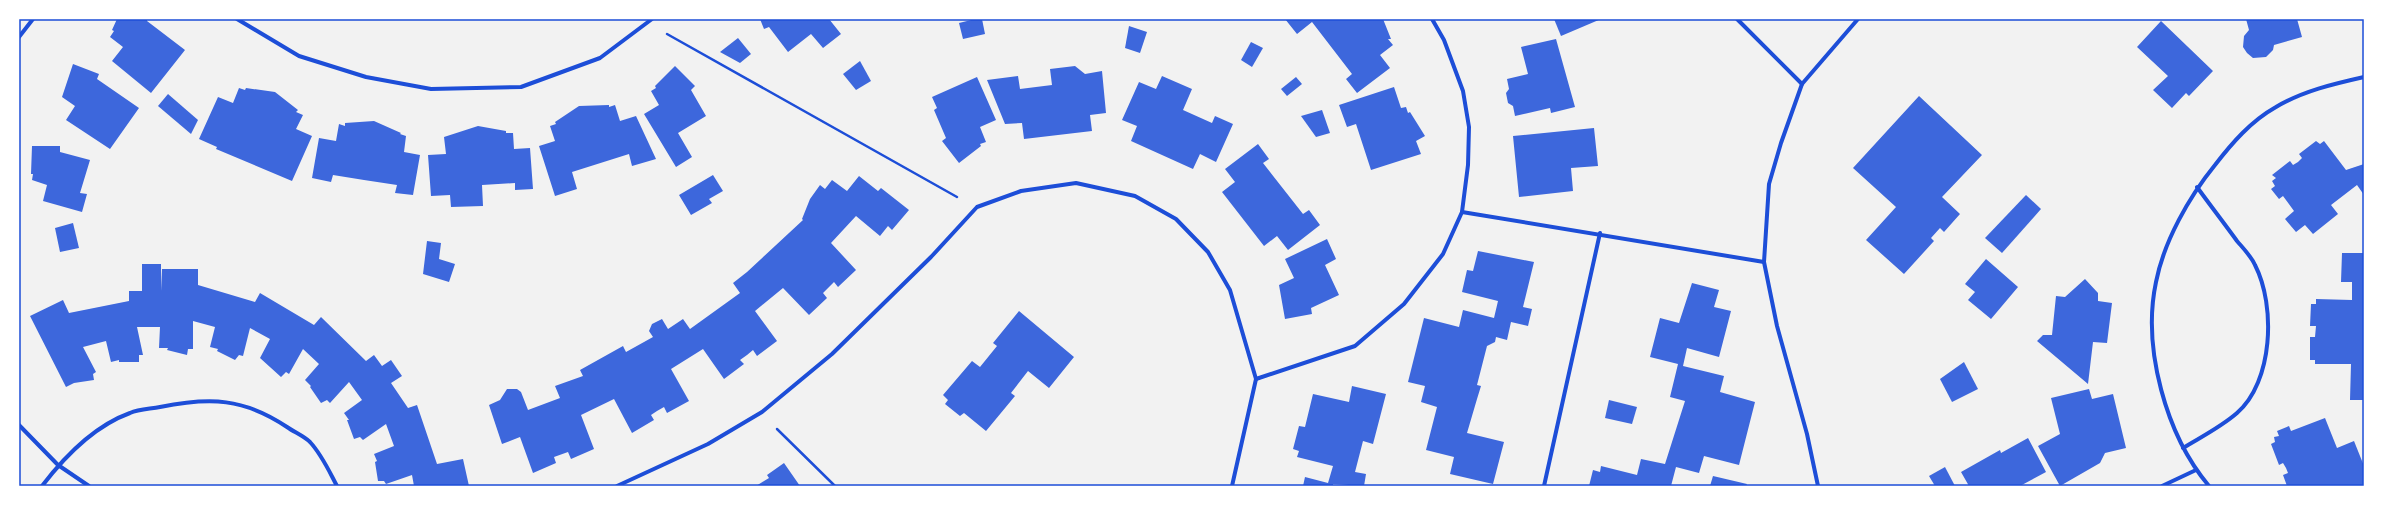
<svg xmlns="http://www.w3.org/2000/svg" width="2383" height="505" viewBox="0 0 2383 505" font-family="'Varela Round',sans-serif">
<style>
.building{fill:#3d67dc}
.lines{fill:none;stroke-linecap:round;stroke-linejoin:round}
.path{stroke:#1d4ed8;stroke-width:2.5}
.minor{stroke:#1d4ed8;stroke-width:4}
.neatline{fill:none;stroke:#1d4ed8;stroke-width:1.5}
</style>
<rect width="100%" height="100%" fill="#f2f2f2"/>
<g class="building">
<path d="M 117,19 L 147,19 L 147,21 L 185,50 L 151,93 L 112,61 L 123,47 L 110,37 L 114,31 L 112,30 Z"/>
<path d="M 760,19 L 829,19 L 841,34 L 823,48 L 811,34 L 788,52 L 769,27 L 764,29 Z"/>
<path d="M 975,19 L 982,19 L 985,34 L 963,39 L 959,23 Z"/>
<path d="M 1285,19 L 1383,19 L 1391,39 L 1388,39 L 1393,45 L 1380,55 L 1390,68 L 1357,93 L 1346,79 L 1352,74 L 1312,22 L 1297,34 Z"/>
<path d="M 1554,19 L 1601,19 L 1561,36 Z"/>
<path d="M 2246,19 L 2297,19 L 2302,37 L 2274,45 L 2273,50 L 2266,57 L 2253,58 L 2247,53 L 2243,47 L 2244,36 L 2249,30 Z"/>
<path d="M 2161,21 L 2213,71 L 2189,96 L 2186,93 L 2172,108 L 2153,90 L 2168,76 L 2137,47 Z"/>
<path d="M 1129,26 L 1147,32 L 1140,53 L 1125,48 Z"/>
<path d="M 738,38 L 751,54 L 740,63 L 720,52 Z"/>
<path d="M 1556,39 L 1575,107 L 1551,113 L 1550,108 L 1515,116 L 1513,106 L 1508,103 L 1506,93 L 1509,89 L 1507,79 L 1528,74 L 1521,47 Z"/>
<path d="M 1251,42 L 1263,48 L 1252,67 L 1241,60 Z"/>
<path d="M 860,61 L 871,81 L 856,90 L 843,74 Z"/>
<path d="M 73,64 L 99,74 L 97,79 L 139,108 L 110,149 L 66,120 L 75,106 L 62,97 Z"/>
<path d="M 675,66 L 695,86 L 691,90 L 706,116 L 678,133 L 692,157 L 676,167 L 644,114 L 659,105 L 651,91 L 656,88 L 655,86 Z"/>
<path d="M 1075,66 L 1085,74 L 1102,71 L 1106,113 L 1090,115 L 1092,131 L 1024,139 L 1022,123 L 1005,124 L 987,80 L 1018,76 L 1020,89 L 1052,85 L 1050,69 Z"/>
<path d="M 1162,76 L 1192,89 L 1183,110 L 1212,123 L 1215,116 L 1233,124 L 1216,162 L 1200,154 L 1193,169 L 1131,141 L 1137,126 L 1122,120 L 1139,82 L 1156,89 Z"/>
<path d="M 977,77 L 996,120 L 980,127 L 986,142 L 980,144 L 981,146 L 959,163 L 942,141 L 946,138 L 934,110 L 937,108 L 932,97 Z"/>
<path d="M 1296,77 L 1302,84 L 1287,96 L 1281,89 Z"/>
<path d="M 1394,87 L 1401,108 L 1406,107 L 1408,113 L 1410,112 L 1425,136 L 1416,141 L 1421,154 L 1371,170 L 1356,124 L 1347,127 L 1339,105 Z"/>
<path d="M 239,88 L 245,90 L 246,88 L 275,92 L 298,110 L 296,112 L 303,115 L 296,129 L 312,136 L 292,181 L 216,149 L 217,147 L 199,139 L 218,97 L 233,103 Z"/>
<path d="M 168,94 L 198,120 L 191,134 L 158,106 Z"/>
<path d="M 1919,96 L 1982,155 L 1942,197 L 1960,214 L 1944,232 L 1940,228 L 1931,238 L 1934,241 L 1904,274 L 1866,240 L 1896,207 L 1853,168 Z"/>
<path d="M 609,105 L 609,107 L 615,105 L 620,121 L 636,116 L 656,159 L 632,166 L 629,154 L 572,172 L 577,189 L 555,196 L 539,146 L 555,141 L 550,126 L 556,124 L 555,122 L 579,106 Z"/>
<path d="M 1322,110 L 1330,133 L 1316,137 L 1301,116 Z"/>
<path d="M 374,121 L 401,133 L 400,134 L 406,136 L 404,152 L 420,155 L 413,195 L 395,193 L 397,185 L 364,180 L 333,175 L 331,182 L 312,178 L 319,138 L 336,141 L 339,124 L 345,126 L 345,123 Z"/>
<path d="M 478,126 L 506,131 L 506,133 L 513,133 L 514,149 L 530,148 L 533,189 L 515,190 L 515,183 L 482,185 L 483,206 L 451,207 L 450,195 L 431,196 L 428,155 L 446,154 L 444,137 Z"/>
<path d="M 1594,128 L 1598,166 L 1571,168 L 1573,191 L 1519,197 L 1513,136 Z"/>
<path d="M 2316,141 L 2320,144 L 2324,141 L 2346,170 L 2364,164 L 2364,195 L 2357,185 L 2331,205 L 2338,214 L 2313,234 L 2305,225 L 2296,232 L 2285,219 L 2294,211 L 2283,196 L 2279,199 L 2271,189 L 2275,186 L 2272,181 L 2276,178 L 2272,175 L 2290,161 L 2293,165 L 2298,162 L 2302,158 L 2299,154 Z"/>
<path d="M 1258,144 L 1269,159 L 1263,163 L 1303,214 L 1309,210 L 1320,225 L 1288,250 L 1277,236 L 1264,246 L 1222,192 L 1235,182 L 1225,169 Z"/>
<path d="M 32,146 L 60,146 L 60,152 L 90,160 L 80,193 L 87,194 L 82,212 L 43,201 L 47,185 L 32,180 L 33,174 L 31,174 Z"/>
<path d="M 713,175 L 723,191 L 709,199 L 712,203 L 691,215 L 679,195 Z"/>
<path d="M 859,176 L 878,191 L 881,188 L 909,210 L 892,230 L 888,226 L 880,236 L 856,216 L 831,243 L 856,270 L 838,287 L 834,282 L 823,293 L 827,298 L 809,315 L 783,288 L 755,311 L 777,341 L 757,356 L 753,350 L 747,355 L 740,360 L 744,364 L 724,379 L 703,349 L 671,369 L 689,401 L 667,413 L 664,407 L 657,411 L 651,415 L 654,420 L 632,433 L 614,399 L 581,415 L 594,449 L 571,459 L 568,452 L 554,457 L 556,463 L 533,473 L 520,437 L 502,444 L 489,405 L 500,400 L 507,389 L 517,389 L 521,392 L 528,410 L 560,398 L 555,386 L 583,376 L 580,370 L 623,346 L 626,352 L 653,337 L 649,331 L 652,324 L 662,319 L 668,329 L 683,319 L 690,329 L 740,293 L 733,283 L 747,272 L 803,220 L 802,219 L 810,199 L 820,185 L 825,189 L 832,180 L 847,191 Z"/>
<path d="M 2026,195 L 2041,209 L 2002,253 L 1985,238 Z"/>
<path d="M 73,223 L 79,248 L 60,252 L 55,228 Z"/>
<path d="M 1327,239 L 1336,259 L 1325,265 L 1339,295 L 1311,308 L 1312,314 L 1285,319 L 1279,285 L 1294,278 L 1285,259 Z"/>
<path d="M 427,241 L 441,243 L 439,259 L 455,264 L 449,282 L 423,274 Z"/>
<path d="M 1478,251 L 1534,262 L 1523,307 L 1532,309 L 1528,326 L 1511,322 L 1507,340 L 1496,337 L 1495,342 L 1487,346 L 1477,385 L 1481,386 L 1477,399 L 1467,433 L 1504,442 L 1493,484 L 1450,474 L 1454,457 L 1426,450 L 1437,407 L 1421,402 L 1425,386 L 1408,382 L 1424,318 L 1459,327 L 1463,310 L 1494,318 L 1498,301 L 1462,292 L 1467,270 L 1473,271 Z"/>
<path d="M 2342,253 L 2364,253 L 2364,400 L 2350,400 L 2351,364 L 2315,364 L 2315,360 L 2310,360 L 2310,337 L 2315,337 L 2316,326 L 2310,326 L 2311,304 L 2316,304 L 2316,299 L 2352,300 L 2352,282 L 2341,282 Z"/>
<path d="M 1986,259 L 2018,287 L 1991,319 L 1968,300 L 1975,292 L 1965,284 Z"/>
<path d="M 142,264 L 161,264 L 161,291 L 162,269 L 198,269 L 198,285 L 255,302 L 260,293 L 314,325 L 321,317 L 366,361 L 374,355 L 382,366 L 391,360 L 402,376 L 391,383 L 408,408 L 417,405 L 437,464 L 463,459 L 469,486 L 414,486 L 412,475 L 386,484 L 384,481 L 378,481 L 375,462 L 377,461 L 374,454 L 394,446 L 386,424 L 363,440 L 360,437 L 354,439 L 347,420 L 349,420 L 344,413 L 362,400 L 349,382 L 330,403 L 327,400 L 321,403 L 310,387 L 311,386 L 305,380 L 319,364 L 303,349 L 289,374 L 286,372 L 281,377 L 260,358 L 270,339 L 250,328 L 243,356 L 239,355 L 235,360 L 217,351 L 218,349 L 210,347 L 215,327 L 193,321 L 193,349 L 188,349 L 187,355 L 167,350 L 168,348 L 159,348 L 160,327 L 137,327 L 143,355 L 139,355 L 139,362 L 119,362 L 119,360 L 111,362 L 106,341 L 83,347 L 96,372 L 93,374 L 94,380 L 74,383 L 66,387 L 30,316 L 63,300 L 69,313 L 129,301 L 129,291 L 142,291 Z"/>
<path d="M 2085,279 L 2098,293 L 2098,301 L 2112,303 L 2107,343 L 2093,342 L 2088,384 L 2037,341 L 2043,335 L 2052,335 L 2056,296 L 2065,297 Z"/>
<path d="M 1692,283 L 1719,290 L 1714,307 L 1731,311 L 1719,357 L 1687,348 L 1683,366 L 1724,376 L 1720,392 L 1755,402 L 1739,465 L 1704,456 L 1699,473 L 1676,467 L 1671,486 L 1589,486 L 1593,470 L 1600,472 L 1601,466 L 1637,475 L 1641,459 L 1665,464 L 1685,401 L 1670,397 L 1678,364 L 1650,357 L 1660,318 L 1679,323 Z"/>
<path d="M 1019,311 L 1074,357 L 1049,388 L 1028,371 L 1011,393 L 1015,396 L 986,431 L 964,413 L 960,416 L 945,404 L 948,400 L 943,395 L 972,361 L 980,367 L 997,346 L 993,343 Z"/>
<path d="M 1964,362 L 1978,389 L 1952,402 L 1940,379 Z"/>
<path d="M 1352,386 L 1386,394 L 1373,444 L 1363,441 L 1355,472 L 1366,474 L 1364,486 L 1333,484 L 1333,486 L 1303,486 L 1305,477 L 1328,483 L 1333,466 L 1297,457 L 1299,451 L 1293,449 L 1299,426 L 1305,427 L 1313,394 L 1349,402 Z"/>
<path d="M 2089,389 L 2092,399 L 2113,394 L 2126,448 L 2105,453 L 2100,463 L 2060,486 L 2038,446 L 2060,434 L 2051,398 Z"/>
<path d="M 1609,400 L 1637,407 L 1632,424 L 1605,418 Z"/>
<path d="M 2325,418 L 2337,448 L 2354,441 L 2364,466 L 2364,486 L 2287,486 L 2283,475 L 2288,473 L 2286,468 L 2283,463 L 2279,465 L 2271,444 L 2275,442 L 2274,437 L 2279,436 L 2277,431 L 2289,426 L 2291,431 Z"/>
<path d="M 2028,438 L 2046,472 L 2020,486 L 1969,486 L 1961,472 L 2000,450 L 2001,453 Z"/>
<path d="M 784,463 L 800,486 L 756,486 L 769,478 L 767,475 Z"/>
<path d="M 1945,467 L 1955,486 L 1935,486 L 1929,476 Z"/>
<path d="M 1713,476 L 1747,484 L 1746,486 L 1710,486 Z"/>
</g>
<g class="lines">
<g class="path">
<path d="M 667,34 L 957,197"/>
<path d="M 777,429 L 835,486"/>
</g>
<g class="minor">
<path d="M 237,19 L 299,56 L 366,77 L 431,89 L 521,87 L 600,58 L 652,19"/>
<path d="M 1737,19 L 1802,84"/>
<path d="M 19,37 L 33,19"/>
<path d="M 1462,212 L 1764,262"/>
<path d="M 1256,379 L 1355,346 L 1404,304 L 1443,254 L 1462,212 L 1468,165 L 1469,127 L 1463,91 L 1444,40 L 1432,19"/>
<path d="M 19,425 L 58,465 L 89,486"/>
<path d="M 2183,448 C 2201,437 2221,427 2237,413 C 2273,382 2276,306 2255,265 C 2251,256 2243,248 2237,241 C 2224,223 2210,205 2197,187"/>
<path d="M 42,486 C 65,456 94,426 130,413 C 139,409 150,409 160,407 C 210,397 244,398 287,427 C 294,432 304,436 310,442 C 322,455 329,471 337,486"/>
<path d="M 617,486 L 708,444 L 762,412 L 832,354 L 931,257 L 977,207 L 1021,191 L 1076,183 L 1135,196 L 1176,219 L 1208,252 L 1230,290 L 1256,379 L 1232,486"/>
<path d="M 1544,486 L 1600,233"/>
<path d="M 1818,486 L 1807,434 L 1777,326 L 1764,262 L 1769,184 L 1781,143 L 1802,84 L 1858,19"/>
<path d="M 2162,486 L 2196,470"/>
<path d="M 2209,486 C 2166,435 2142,348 2156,282 C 2164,241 2189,197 2215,165 C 2232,143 2251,121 2276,107 C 2303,91 2333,84 2364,77"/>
</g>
</g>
<rect width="2383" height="505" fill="none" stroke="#ffffff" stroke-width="40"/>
<rect x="20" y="20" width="2343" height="465" class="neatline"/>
</svg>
